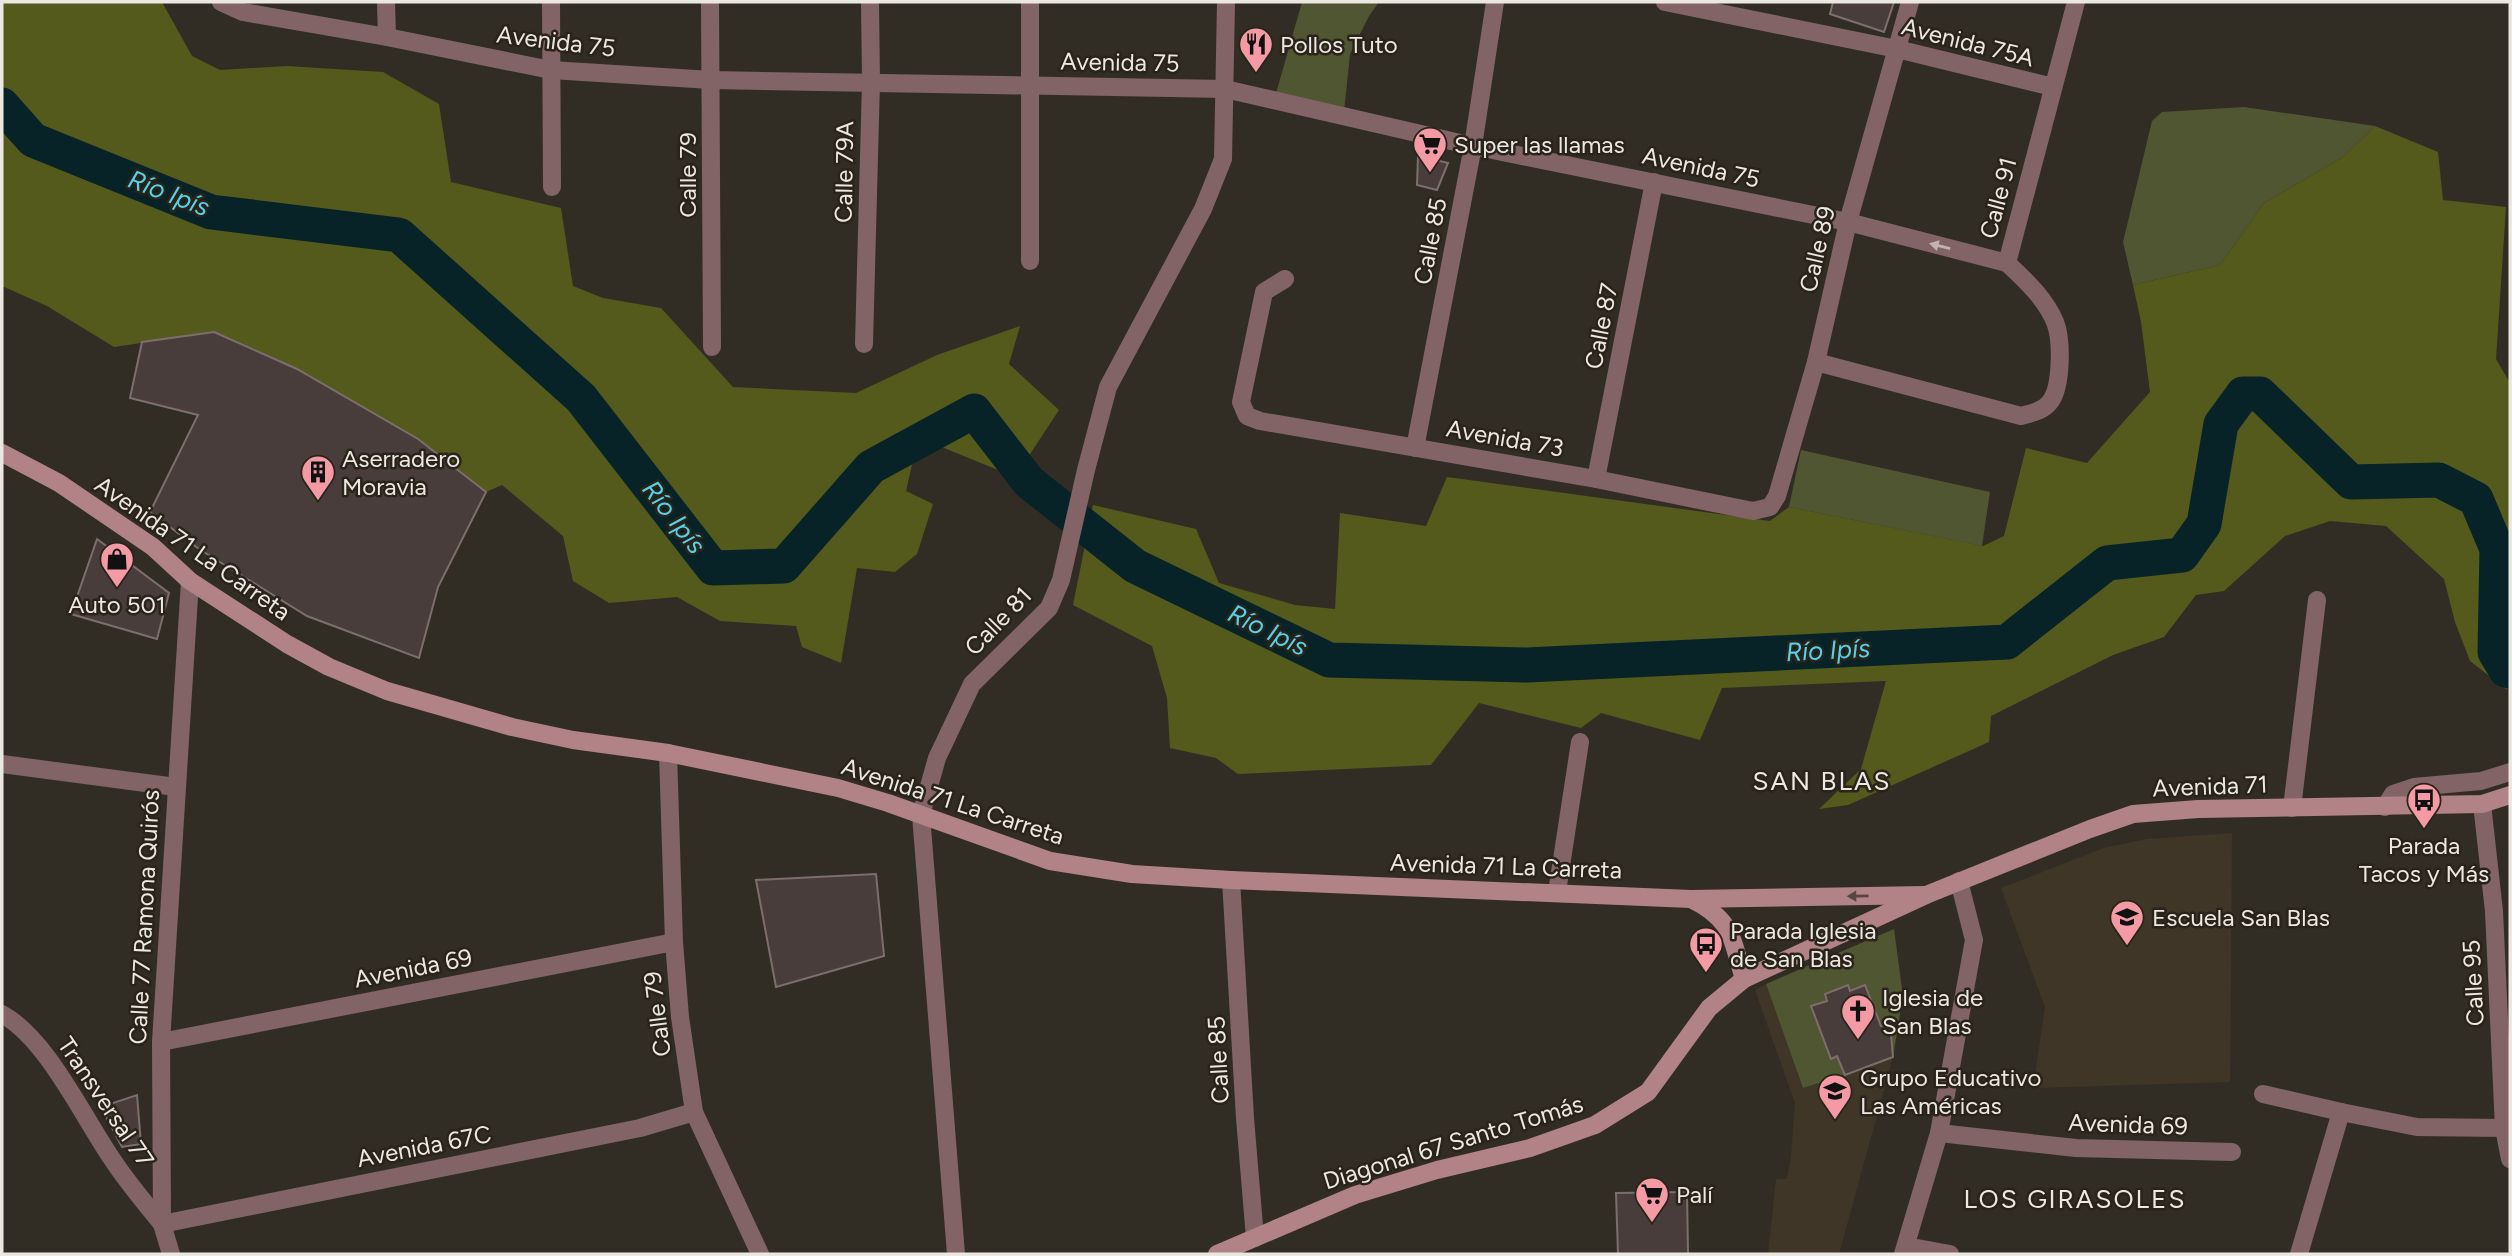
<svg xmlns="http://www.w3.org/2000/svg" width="2512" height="1256" viewBox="0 0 2512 1256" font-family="Figtree,sans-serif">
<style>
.built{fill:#3f3627}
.green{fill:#505532}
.forest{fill:#545a1b}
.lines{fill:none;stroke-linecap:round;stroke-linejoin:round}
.river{stroke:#072328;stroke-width:35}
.building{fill:#493d3b;stroke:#7c6e6d;stroke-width:2}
.street{stroke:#826466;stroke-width:18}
.secondary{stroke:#b18386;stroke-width:18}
.oneway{fill:#c1b3b0}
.oneway2{fill:#594540}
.labels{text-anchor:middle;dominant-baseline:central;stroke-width:5;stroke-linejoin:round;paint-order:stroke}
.street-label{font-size:24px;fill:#ebe7e1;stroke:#29231a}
.poi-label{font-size:24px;fill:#ebe7e1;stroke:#29231a;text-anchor:start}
.water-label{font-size:26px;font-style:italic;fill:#53d3ea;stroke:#29231a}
.neighbourhood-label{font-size:26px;letter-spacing:2px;fill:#ebe7e1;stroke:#29231a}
</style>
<rect width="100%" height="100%" fill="#322d24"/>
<g class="built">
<path d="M 2232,833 L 2230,1082 L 2033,1088 L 2045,1007 L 2001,888 L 2104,848 L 2147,839 Z"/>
<path d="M 1766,984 L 1803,1088 L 1893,1057 L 1839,1254 L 1768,1254 L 1776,1179 L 1787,1179 L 1791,1157 L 1795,1103 L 1755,990 Z"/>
</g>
<g class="green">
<path d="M 1302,2 L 1379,2 L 1369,16 L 1350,54 L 1344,112 L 1273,104 Z"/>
<path d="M 2244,107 L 2375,126 L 2343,157 L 2264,203 L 2220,265 L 2133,285 L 2123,242 L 2152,121 L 2162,112 Z"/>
<path d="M 1801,450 L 1990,492 L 1982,546 L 1789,507 Z"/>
<path d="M 1894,929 L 1903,996 L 1893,1057 L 1890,1024 L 1881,1026 L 1865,985 L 1850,991 L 1848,986 L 1825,994 L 1827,1001 L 1812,1007 L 1832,1059 L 1837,1056 L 1845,1075 L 1803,1088 L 1766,984 Z"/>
</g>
<g class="forest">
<path d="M 2,2 L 162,2 L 192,56 L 220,70 L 287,66 L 383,72 L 439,104 L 451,182 L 561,208 L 573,286 L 603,298 L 661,308 L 733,387 L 856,393 L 937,355 L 1020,326 L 1009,364 L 1059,410 L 1015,477 L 932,443 L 914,456 L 906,491 L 933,504 L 917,554 L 895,572 L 857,568 L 841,663 L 802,647 L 796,626 L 720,621 L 677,597 L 609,603 L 573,581 L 563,536 L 502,485 L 486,492 L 418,439 L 297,369 L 214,332 L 114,347 L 47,306 L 2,286 Z"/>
<path d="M 2375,126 L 2438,152 L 2443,200 L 2506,207 L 2496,359 L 2510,383 L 2510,688 L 2506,689 L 2470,661 L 2455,622 L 2444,579 L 2386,526 L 2330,521 L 2285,536 L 2224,591 L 2196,595 L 2164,637 L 2113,655 L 1991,716 L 1989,742 L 1848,805 L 1819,809 L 1861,769 L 1886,681 L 1722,688 L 1700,740 L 1601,713 L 1581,728 L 1479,703 L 1431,765 L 1238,774 L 1216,758 L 1170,748 L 1167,698 L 1152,646 L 1073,605 L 1093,505 L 1196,529 L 1219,583 L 1295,605 L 1335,609 L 1340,513 L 1426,526 L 1447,477 L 1770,521 L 1789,507 L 1983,546 L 2004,536 L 2026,448 L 2087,463 L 2150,392 L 2141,322 L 2133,285 L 2220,265 L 2264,203 L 2343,157 Z"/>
</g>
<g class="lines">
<path class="river" d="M 2,105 L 33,140 L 211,212 L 399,235 L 581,398 L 713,568 L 784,566 L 871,467 L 974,411 L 1029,482 L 1135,566 L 1329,660 L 1527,665 L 2007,642 L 2107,563 L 2182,555 L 2204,524 L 2221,424 L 2243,394 L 2260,394 L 2351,482 L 2439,480 L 2476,499 L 2497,549 L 2495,652 L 2506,670 L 2510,671"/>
</g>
<g class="building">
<path d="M 1833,2 L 1894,2 L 1884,32 L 1830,14 Z"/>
<path d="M 1418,156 L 1448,163 L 1437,190 L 1417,185 Z"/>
<path d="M 214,332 L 297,369 L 418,439 L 486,492 L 438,587 L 419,658 L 307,616 L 199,549 L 150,512 L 198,415 L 130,398 L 142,342 Z"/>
<path d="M 97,539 L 169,593 L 157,639 L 71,614 Z"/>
<path d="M 876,874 L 884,956 L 776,987 L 756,880 Z"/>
<path d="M 1848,985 L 1850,991 L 1865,985 L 1881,1026 L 1890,1023 L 1893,1057 L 1845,1075 L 1837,1056 L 1831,1059 L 1811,1006 L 1827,1001 L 1825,994 Z"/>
<path d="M 137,1095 L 141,1144 L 122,1147 L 101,1107 Z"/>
<path d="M 1687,1192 L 1688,1254 L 1618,1254 L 1616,1193 Z"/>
</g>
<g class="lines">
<g class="street">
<path d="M 221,2 L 243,12 L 387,37 L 551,70 L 711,80 L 1225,89 L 1473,146 L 1848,222 L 2007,263"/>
<path d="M 386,2 L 387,37"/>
<path d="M 551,2 L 552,187"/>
<path d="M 710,2 L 712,347"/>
<path d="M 1030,2 L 1030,261"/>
<path d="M 1665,2 L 1897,49 L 2053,87"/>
<path d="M 1285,279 L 1264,292 L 1241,402 L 1247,416 L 1260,421 L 1596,479 L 1753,511 L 1770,507 L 1777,496 L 1816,362 L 1848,222 L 1910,2"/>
<path d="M 864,344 L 871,82 L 870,2"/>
<path d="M 1816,362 L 2021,416 C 2032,413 2043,411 2050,402 C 2062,387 2062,339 2055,322 C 2045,298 2025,280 2007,263 L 2076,2"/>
<path d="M 1415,448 L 1473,146 L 1495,2"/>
<path d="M 1596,479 L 1654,182"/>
<path d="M 668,753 L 674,942 L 680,1017 L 694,1112 L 760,1254"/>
<path d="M 2,764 L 176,787"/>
<path d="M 2482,804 L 2494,911 L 2504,1128 L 2510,1159"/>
<path d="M 2385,807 L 2393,794 L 2414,787 L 2481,781 L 2510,772"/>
<path d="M 2292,808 L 2317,600"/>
<path d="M 1231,880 L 1245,1118 L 1255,1238"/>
<path d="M 1557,892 L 1580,742"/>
<path d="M 2,1014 C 47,1039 82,1115 112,1159 C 127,1182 145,1203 162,1224 L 640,1128 L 694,1112"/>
<path d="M 161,1042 L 674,942"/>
<path d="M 2263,1094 L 2341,1112 L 2417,1127 L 2504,1128"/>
<path d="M 1939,1133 L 2076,1148 L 2232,1152"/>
<path d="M 1906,1246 L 1950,1254"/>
<path d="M 171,1254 L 162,1224 L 161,1042 L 190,581"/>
<path d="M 956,1254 L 921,815 L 937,758 L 972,684 L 1049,608 L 1061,580 L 1086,470 L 1108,387 L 1203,209 L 1223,159 L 1226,2"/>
<path d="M 1903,1254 L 1939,1133 L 1974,940 L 1959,881"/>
<path d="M 2299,1254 L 2341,1112"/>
</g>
<g class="secondary">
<path d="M 2,453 L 59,483 L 153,547 L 190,581 L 287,644 L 329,667 L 387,691 L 512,727 L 573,740 L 668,753 L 838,788 L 888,803 L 1050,861 L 1132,874 L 1231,880 L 1691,899 L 1926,895"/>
<path d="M 1691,899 C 1733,920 1731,937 1744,979"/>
<path d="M 1217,1254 L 1355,1195 L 1437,1170 L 1530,1148 L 1595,1125 L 1648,1092 L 1709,1008 L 1744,979 L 1926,895 L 2090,829 L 2133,814 L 2198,809 L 2482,804 L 2510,795"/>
</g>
</g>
<defs><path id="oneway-solid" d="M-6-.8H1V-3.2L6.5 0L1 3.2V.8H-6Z" transform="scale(1.75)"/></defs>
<use class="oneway" href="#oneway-solid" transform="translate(1940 246) rotate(-166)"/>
<use class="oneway2" href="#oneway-solid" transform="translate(1858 896) rotate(179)"/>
<defs>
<g id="restaurant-pin" transform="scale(1.75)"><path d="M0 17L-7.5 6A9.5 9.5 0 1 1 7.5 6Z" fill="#f49aa5" stroke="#29231a"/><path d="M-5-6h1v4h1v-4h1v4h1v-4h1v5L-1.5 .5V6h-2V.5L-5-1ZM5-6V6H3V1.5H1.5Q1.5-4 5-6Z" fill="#111"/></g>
<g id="supermarket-pin" transform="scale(1.75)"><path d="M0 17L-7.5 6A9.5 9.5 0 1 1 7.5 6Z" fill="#f49aa5" stroke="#29231a"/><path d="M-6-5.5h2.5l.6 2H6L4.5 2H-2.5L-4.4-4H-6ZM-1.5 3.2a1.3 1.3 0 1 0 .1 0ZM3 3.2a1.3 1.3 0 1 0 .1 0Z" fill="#111"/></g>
<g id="building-pin" transform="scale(1.75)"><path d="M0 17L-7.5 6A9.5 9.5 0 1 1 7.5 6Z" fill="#f49aa5" stroke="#29231a"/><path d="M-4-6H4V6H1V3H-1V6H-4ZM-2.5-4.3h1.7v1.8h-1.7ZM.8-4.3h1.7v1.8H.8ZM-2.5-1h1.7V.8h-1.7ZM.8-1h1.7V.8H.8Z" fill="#111"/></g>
<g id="shop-pin" transform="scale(1.75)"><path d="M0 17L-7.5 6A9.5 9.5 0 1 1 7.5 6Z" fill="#f49aa5" stroke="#29231a"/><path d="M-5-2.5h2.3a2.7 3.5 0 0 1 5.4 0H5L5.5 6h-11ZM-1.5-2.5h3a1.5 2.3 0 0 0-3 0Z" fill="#111"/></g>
<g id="bus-pin" transform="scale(1.75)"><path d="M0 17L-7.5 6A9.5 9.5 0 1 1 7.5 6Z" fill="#f49aa5" stroke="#29231a"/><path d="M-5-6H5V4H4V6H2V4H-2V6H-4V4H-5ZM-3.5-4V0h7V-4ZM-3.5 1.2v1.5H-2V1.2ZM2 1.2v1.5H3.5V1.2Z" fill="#111"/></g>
<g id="school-pin" transform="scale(1.75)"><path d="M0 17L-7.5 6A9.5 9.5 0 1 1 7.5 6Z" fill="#f49aa5" stroke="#29231a"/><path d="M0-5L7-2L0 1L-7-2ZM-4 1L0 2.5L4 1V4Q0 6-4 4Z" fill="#111"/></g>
<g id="church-pin" transform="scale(1.75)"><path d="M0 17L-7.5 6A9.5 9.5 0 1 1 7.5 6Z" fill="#f49aa5" stroke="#29231a"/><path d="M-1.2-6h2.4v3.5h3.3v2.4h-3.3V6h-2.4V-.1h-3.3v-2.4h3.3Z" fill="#111"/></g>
<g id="university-pin" transform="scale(1.75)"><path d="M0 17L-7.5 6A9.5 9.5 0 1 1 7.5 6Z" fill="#f49aa5" stroke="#29231a"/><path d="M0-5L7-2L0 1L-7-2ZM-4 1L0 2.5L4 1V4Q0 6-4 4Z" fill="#111"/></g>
</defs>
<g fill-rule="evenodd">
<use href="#restaurant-pin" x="1256" y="44"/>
<use href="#supermarket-pin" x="1430" y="144"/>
<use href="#building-pin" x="318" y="472"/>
<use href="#shop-pin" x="117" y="559"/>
<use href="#bus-pin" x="2424" y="800"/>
<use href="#school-pin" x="2127" y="917"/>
<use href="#bus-pin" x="1706" y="944"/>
<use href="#church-pin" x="1858" y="1011"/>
<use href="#university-pin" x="1835" y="1091"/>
<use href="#supermarket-pin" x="1652" y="1194"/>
</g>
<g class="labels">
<g class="street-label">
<text transform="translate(556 41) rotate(7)">Avenida 75</text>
<text transform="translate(1968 42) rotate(14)">Avenida 75A</text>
<text transform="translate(1120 62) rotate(1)">Avenida 75</text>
<text transform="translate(1701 167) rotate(12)">Avenida 75</text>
<text transform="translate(844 172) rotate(-89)">Calle 79A</text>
<text transform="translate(687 175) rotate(-90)">Calle 79</text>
<text transform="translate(1998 198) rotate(-75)">Calle 91</text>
<text transform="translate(1430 241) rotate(-79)">Calle 85</text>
<text transform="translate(1817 249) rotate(-77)">Calle 89</text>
<text transform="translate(1601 326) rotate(-79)">Calle 87</text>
<text transform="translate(1505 438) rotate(10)">Avenida 73</text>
<text transform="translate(193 548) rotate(35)">Avenida 71 La Carreta</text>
<text transform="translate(998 621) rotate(-46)">Calle 81</text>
<text transform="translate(2210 786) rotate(-2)">Avenida 71</text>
<text transform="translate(953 801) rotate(18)">Avenida 71 La Carreta</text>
<text transform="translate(1506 866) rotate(2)">Avenida 71 La Carreta</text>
<text transform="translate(144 917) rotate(-87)">Calle 77 Ramona Quirós</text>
<text transform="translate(413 968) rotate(-11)">Avenida 69</text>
<text transform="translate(2473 983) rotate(-93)">Calle 95</text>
<text transform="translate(657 1014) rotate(-97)">Calle 79</text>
<text transform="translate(1218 1060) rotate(-93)">Calle 85</text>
<text transform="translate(106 1102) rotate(56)">Transversal 77</text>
<text transform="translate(2128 1124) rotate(2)">Avenida 69</text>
<text transform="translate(1453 1142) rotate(-17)">Diagonal 67 Santo Tomás</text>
<text transform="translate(424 1146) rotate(-11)">Avenida 67C</text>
</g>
<g class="poi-label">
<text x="1280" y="44">Pollos Tuto</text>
<text x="1454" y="144">Super las llamas</text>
<text x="342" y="458">Aserradero<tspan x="342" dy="28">Moravia</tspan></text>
<text x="117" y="604" text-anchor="middle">Auto 501</text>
<text x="2424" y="845" text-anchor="middle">Parada<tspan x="2424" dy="28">Tacos y Más</tspan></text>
<text x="2152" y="917">Escuela San Blas</text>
<text x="1730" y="930">Parada Iglesia<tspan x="1730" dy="28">de San Blas</tspan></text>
<text x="1882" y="997">Iglesia de<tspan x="1882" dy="28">San Blas</tspan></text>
<text x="1860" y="1077">Grupo Educativo<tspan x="1860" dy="28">Las Américas</tspan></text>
<text x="1676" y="1194">Palí</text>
</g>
<g class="water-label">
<text transform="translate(169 193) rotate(21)">Río Ipís</text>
<text transform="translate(674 517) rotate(52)">Río Ipís</text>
<text transform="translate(1268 630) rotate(26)">Río Ipís</text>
<text transform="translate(1828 650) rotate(-3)">Río Ipís</text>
</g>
<g class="neighbourhood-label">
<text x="1822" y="781">SAN BLAS</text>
<text x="2075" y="1199">LOS GIRASOLES</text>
</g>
</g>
<rect width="2512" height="1256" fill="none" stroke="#ebe7e1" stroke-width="7"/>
</svg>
